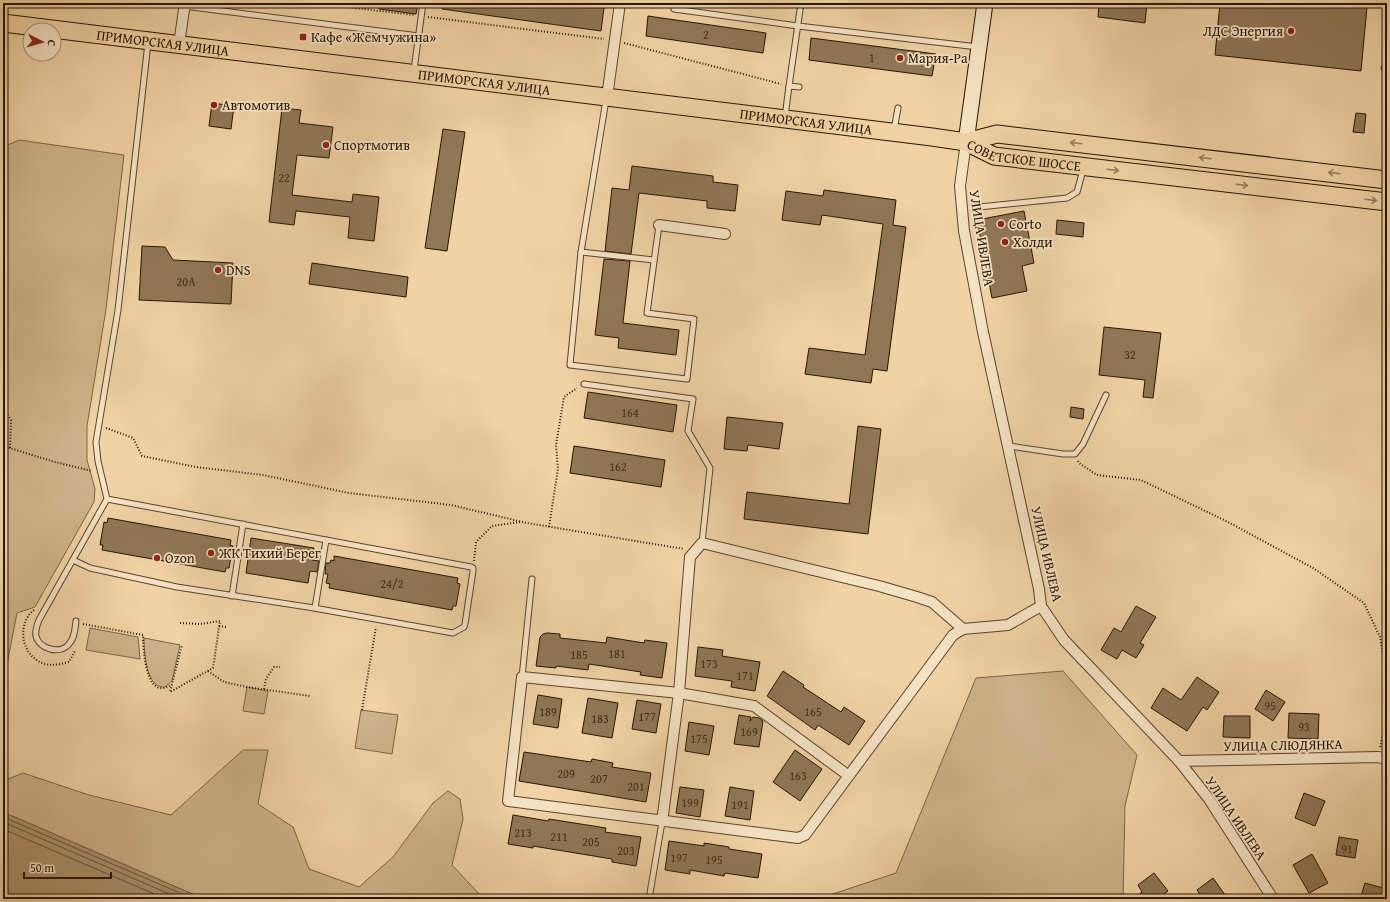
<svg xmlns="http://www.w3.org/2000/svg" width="1390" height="902" viewBox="0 0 1390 902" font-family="'Gentium Book Plus',serif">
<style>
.green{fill:#ceb289;stroke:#7a6446}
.water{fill:#ac926d;stroke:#776043}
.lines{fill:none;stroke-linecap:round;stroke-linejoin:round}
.shore{stroke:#6a5438;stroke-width:1}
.building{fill:#907757;stroke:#271503}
.service-casing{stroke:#59442b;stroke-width:7}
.minor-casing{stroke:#59442b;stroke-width:12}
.secondary-casing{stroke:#271503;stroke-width:17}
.trunk-casing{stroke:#271503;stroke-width:19}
.path{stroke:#271503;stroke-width:2;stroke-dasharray:1 2;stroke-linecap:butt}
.service{stroke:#f5e2c4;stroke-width:5}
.minor{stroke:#f5e2c4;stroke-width:10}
.secondary{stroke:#f5e2c4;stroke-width:15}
.trunk{stroke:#f0d2a4;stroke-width:17}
.oneway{stroke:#967d5c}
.poi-dot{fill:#8f2418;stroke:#f5e2c4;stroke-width:1.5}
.labels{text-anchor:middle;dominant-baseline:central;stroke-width:3.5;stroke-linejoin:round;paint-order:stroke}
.number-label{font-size:12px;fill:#412e18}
.poi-label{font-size:14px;fill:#271503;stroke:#f5e2c4;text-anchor:start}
.street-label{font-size:14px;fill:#271503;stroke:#f5e2c4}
</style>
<rect width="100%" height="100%" fill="#f0d2a4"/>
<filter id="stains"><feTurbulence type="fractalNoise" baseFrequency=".005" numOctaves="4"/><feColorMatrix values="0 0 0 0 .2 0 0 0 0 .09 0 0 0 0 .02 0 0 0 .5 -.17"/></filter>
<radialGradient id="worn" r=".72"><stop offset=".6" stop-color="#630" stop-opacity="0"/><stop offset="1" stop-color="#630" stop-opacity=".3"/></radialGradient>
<g class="green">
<path d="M 19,140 L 124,155 L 106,309 L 87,426 L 87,460 L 95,489 L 94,502 L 35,607 L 17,613 L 3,685 L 3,147 Z"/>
<path d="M 90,628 L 138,637 L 140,659 L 86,650 Z"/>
<path d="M 144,638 L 180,645 L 172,681 L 165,687 C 146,689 144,652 144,638 Z"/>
<path d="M 1063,671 L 1137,755 L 1125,806 L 1123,899 L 818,899 L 896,873 L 976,678 Z"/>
<path d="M 247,687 L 268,691 L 264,714 L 243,711 Z"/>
<path d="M 361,710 L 398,715 L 392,754 L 355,748 Z"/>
<path d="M 243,750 L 268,750 L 258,804 L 293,827 L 309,869 L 359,887 L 393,857 L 433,803 L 448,791 L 460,799 L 463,819 L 452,865 L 484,899 L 204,899 L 3,812 L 3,781 L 23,773 L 89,795 L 171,815 Z"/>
</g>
<path class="water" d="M 3,812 L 204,899 L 3,899 Z"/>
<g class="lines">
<g class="shore">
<path d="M 3,817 L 194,899"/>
<path d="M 3,822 L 181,899"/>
<path d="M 3,829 L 166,899"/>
</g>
</g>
<g class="building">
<path d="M 379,3 L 418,3 L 416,14 L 379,9 Z"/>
<path d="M 443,3 L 567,3 L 604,8 L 601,31 L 442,9 Z"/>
<path d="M 1099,3 L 1147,3 L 1145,23 L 1098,17 Z"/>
<path d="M 1220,3 L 1333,3 L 1367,7 L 1361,71 L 1215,55 Z"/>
<path d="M 648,16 L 766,33 L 763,53 L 646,36 Z"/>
<path d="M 811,38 L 936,54 L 932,76 L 809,60 Z"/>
<path d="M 212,103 L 234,106 L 231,129 L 209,126 Z"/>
<path d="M 282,108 L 301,110 L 299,123 L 333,127 L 329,158 L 297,155 L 292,195 L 352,202 L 353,194 L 379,197 L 374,241 L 348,238 L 350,217 L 296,211 L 294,225 L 269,222 Z"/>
<path d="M 1356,113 L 1366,114 L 1364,133 L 1353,132 Z"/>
<path d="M 443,129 L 465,132 L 447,251 L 425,248 Z"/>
<path d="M 632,166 L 713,176 L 713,182 L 738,185 L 735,211 L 707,208 L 707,201 L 639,193 L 631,254 L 605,251 L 612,188 L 629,190 Z"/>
<path d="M 824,190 L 896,200 L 893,225 L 906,227 L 887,371 L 873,369 L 871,383 L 805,374 L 809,348 L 865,355 L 883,224 L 822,215 L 820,225 L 782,220 L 786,191 L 823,196 Z"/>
<path d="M 1024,211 L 1034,263 L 1022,266 L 1027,291 L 992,298 L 977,220 Z"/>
<path d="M 1057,220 L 1084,223 L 1083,237 L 1056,234 Z"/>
<path d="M 142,246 L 165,247 L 173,260 L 233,263 L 231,304 L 139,300 Z"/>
<path d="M 604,259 L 630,261 L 623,323 L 679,330 L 676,355 L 618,348 L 619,338 L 595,335 Z"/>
<path d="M 312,263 L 408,277 L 406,297 L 309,284 Z"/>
<path d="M 1104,327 L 1161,333 L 1153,398 L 1143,397 L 1145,380 L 1099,375 Z"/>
<path d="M 588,392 L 677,405 L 673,432 L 584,418 Z"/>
<path d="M 1071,407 L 1084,409 L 1083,419 L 1070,417 Z"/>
<path d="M 727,417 L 783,423 L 779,449 L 748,445 L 747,451 L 724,449 Z"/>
<path d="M 858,426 L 881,429 L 868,534 L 744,519 L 747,492 L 849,504 Z"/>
<path d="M 574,446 L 665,460 L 661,487 L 570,473 Z"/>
<path d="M 108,518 L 231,540 L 230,545 L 233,546 L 229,568 L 226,568 L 225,572 L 102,550 L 103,545 L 100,545 L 104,522 L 107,523 Z"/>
<path d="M 251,538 L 314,548 L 312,560 L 319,561 L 317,572 L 310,571 L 308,583 L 246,573 Z"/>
<path d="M 334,556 L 458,578 L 457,583 L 460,584 L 456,606 L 453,606 L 452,610 L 329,588 L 330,584 L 326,583 L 328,574 L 325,574 L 326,563 L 330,563 L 331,560 L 334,561 Z"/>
<path d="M 1136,606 L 1156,617 L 1140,643 L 1144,645 L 1136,658 L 1122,650 L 1117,659 L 1101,650 L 1114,628 L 1121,632 Z"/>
<path d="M 547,633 L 560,634 L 560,638 L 606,643 L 607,637 L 644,643 L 645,640 L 667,643 L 662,678 L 640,675 L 641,672 L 589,664 L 588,670 L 556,666 L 556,668 L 536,666 L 540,637 L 543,634 Z"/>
<path d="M 698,647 L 723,650 L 722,656 L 760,662 L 755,691 L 731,687 L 732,681 L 695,676 Z"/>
<path d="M 783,671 L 804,685 L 803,687 L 841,712 L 844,707 L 865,721 L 849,745 L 818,725 L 815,730 L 767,696 Z"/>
<path d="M 1197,677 L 1219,692 L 1207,710 L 1203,707 L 1187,731 L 1151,708 L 1163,688 L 1181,700 Z"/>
<path d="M 1266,690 L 1285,702 L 1273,721 L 1255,709 Z"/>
<path d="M 538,695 L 562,699 L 558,728 L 533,724 Z"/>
<path d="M 588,698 L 618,703 L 612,738 L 582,733 Z"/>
<path d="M 637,700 L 661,704 L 656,733 L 632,729 Z"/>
<path d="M 1289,713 L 1319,714 L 1318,739 L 1288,738 Z"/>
<path d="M 739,715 L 751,717 L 750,721 L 753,717 L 759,718 L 763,721 L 759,747 L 734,744 Z"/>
<path d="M 1224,716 L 1250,716 L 1250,738 L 1223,737 Z"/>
<path d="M 689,722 L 714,726 L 709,755 L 685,751 Z"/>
<path d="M 795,750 L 822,769 L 800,801 L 773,782 Z"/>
<path d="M 524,752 L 591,762 L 592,759 L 613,763 L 612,767 L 651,773 L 646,802 L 519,781 Z"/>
<path d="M 680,787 L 704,790 L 700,817 L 676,813 Z"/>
<path d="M 730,787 L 754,791 L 750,820 L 725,816 Z"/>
<path d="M 1304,793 L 1325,801 L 1315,826 L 1295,818 Z"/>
<path d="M 513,815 L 548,821 L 549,819 L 606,828 L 605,832 L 641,837 L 636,866 L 612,862 L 612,859 L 533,846 L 533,848 L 508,844 Z"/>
<path d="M 1339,837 L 1358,840 L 1355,858 L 1336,855 Z"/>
<path d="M 669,841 L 704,846 L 704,843 L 729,847 L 729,849 L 762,854 L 758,878 L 725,873 L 724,876 L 690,870 L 690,874 L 665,870 Z"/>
<path d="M 1312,854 L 1328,883 L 1309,893 L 1293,865 Z"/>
<path d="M 1154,873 L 1168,891 L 1157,899 L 1134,899 L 1142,892 L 1138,885 Z"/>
<path d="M 1213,878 L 1228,899 L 1203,899 L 1197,890 Z"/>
<path d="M 1365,883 L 1387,889 L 1384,899 L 1360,899 Z"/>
</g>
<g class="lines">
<g class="service-casing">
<g id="service">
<path d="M 675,3 L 674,9 L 798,26 L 978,47"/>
<path d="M 184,6 L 419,36"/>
<path d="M 1384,68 L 1387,68"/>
<path d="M 414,70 L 423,3"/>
<path d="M 789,86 L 801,3"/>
<path d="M 606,100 L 581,252 L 654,260"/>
<path d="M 785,117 L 789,86 L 799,87"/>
<path d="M 894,130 L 898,108"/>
<path d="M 979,207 L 1067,198 L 1077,192 L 1083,170"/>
<path d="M 581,252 L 570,365 L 687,379 L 694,319 L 647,313 L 659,225"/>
<path d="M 584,384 L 693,399 L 688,431 L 710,468 L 702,543"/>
<path d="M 1009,446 L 1063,454 L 1075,454 L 1083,444 L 1106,395"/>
<path d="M 73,560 L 90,568 L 177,587 L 314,608 L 453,633 L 464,627 L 465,624 L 473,571 L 473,568 L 471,567 L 107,499"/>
<path d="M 232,596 L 243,524"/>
<path d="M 315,608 L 326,540"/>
<path d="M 76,621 C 75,628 75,638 69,644 C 60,655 39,649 36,636 C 35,631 37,625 39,620 L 107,499 L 98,461 L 96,442 L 118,310 L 148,43"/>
<path d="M 522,677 L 532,579"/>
<path d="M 649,899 L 662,822"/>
</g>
</g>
<g class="minor-casing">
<g id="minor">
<path d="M 179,44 L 185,3"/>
<path d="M 607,97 L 620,3"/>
<path d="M 966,142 L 960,186 L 964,231 L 983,332 L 1039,589 L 1041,606 L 1064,640 L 1179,761 L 1209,799 L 1273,899"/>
<path d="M 659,225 L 725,234"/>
<path d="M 1179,761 L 1378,757 L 1387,759"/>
<path d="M 849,776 L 754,706 L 679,693 L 522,677 L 508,801 L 798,838 L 805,835 L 953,635 L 963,629 L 1008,625 L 1041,606"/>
<path d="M 662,822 L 679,693 L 690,557 L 702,543 L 879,586 L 917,597 L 932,602 L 963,629"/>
</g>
</g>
<g class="secondary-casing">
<path id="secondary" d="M 966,142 L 985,3"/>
</g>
<g class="trunk-casing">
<g id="trunk">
<path id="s1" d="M 3,23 L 932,137 L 966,142 L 994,156 L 1387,202"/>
<path d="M 966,142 L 997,134 L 1387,180"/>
</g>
</g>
<g class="path">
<path d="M 293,3 L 347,7 L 414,15"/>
<path d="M 428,17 L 604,39"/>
<path d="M 624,43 L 781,84"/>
<path d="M 3,407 L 11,420 L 10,448"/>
<path d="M 106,428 L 133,438 L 142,456 L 196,467 L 263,475 L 349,493 L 451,505 L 527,523 L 684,549"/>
<path d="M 3,446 L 55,462 L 92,471"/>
<path d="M 1078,461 L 1079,463 L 1097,475 L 1141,480 L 1228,522 L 1313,568 L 1364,603 L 1380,637 L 1387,679"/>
<path d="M 549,527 L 558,469 L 556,445 L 564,397 L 577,388"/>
<path d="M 474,561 L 476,542 L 492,526 L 520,522"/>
<path d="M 34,610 C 16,624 21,657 45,664 C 53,666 61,664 69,662 L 75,651"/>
<path d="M 180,623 L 200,624 L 220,621 L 213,668 L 170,692 L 182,645"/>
<path d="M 83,624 L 143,635 C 143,646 145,691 163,688 C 166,688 169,686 172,685"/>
<path d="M 219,626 L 226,627"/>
<path d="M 208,671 L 224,682 L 247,687 L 310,696"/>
<path d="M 264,689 L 266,679 L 274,667 L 280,667"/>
<path d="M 362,710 L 376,627"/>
<path d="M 1380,747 L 1387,719"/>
</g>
<use href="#service" class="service"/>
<use href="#minor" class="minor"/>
<use href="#secondary" class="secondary"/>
<use href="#trunk" class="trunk"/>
</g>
<defs><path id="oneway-shaft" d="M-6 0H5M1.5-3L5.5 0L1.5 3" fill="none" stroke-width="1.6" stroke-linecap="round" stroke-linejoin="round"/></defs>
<g class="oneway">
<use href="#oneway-shaft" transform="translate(1076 143) rotate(-173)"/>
<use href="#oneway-shaft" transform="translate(1205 158) rotate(-173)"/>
<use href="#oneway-shaft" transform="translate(1113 170) rotate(7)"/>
<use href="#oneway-shaft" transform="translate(1334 173) rotate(-173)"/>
<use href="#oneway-shaft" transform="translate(1242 185) rotate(7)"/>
<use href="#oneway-shaft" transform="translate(1371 200) rotate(7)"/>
</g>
<g class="poi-dot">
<circle cx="1291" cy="31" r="4"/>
<rect x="299" y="33" width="8" height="8" rx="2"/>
<circle cx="900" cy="58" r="4"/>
<circle cx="214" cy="105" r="4"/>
<circle cx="326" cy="145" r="4"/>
<circle cx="1001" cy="224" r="4"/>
<circle cx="1005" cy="242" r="4"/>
<circle cx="218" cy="270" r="4"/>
<circle cx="211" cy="553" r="4"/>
<circle cx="157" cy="558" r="4"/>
</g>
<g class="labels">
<g class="number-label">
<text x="706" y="34">2</text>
<text x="872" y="57">1</text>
<text x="284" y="177">22</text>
<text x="186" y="281">20А</text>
<text x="1130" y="354">32</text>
<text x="630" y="412">164</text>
<text x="618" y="466">162</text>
<text x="392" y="583">24/2</text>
<text x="617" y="653">181</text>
<text x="579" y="654">185</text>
<text x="709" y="663">173</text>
<text x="745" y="675">171</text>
<text x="1270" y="705">95</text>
<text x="548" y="711">189</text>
<text x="813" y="711">165</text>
<text x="647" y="716">177</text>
<text x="600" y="718">183</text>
<text x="1304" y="726">93</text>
<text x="749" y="731">169</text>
<text x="699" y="738">175</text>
<text x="566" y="773">209</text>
<text x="798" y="775">163</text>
<text x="599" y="778">207</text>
<text x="636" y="786">201</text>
<text x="690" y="802">199</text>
<text x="740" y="804">191</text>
<text x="523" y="832">213</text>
<text x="559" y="836">211</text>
<text x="591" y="841">205</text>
<text x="1347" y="848">91</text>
<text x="626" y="850">203</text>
<text x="679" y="857">197</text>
<text x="714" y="859">195</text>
</g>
<g class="poi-label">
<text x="1283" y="31" text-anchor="end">ЛДС Энергия</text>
<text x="311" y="37">Кафе «Жемчужина»</text>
<text x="908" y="58">Мария-Ра</text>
<text x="222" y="105">Автомотив</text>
<text x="334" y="145">Спортмотив</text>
<text x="1009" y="224">Corto</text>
<text x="1013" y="242">Холди</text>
<text x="226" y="270">DNS</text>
<text x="219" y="553">ЖК Тихий Берег</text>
<text x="165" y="558">Ozon</text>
</g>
<g class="street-label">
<text stroke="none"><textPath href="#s1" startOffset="161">ПРИМОРСКАЯ УЛИЦА</textPath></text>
<text stroke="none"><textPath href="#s1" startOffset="485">ПРИМОРСКАЯ УЛИЦА</textPath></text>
<text stroke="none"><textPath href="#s1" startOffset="809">ПРИМОРСКАЯ УЛИЦА</textPath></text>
<text stroke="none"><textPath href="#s1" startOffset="1031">СОВЕТСКОЕ ШОССЕ</textPath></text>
<text transform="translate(982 238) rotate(81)">УЛИЦА ИВЛЕВА</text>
<text transform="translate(1047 554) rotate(77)">УЛИЦА ИВЛЕВА</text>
<text transform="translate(1283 745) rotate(-1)">УЛИЦА СЛЮДЯНКА</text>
<text transform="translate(1236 818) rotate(56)">УЛИЦА ИВЛЕВА</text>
</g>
</g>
<rect width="1390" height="902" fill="none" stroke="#f0d2a4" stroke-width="16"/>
<rect x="4" y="4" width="1382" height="894" fill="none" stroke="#271503" stroke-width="2"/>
<rect x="8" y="8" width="1374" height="886" fill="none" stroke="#271503"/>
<g transform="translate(42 42) rotate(96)"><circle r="19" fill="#f5e2c4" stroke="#a39077"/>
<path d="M0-3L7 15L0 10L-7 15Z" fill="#8f2418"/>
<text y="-6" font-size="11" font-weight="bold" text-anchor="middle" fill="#271503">С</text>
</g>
<path d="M24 872v6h87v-6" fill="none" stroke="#271503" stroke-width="2"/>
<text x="30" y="872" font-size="12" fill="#271503" stroke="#f5e2c4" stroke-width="3" paint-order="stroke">50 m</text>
<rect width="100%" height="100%" filter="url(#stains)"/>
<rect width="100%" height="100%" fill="url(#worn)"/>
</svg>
